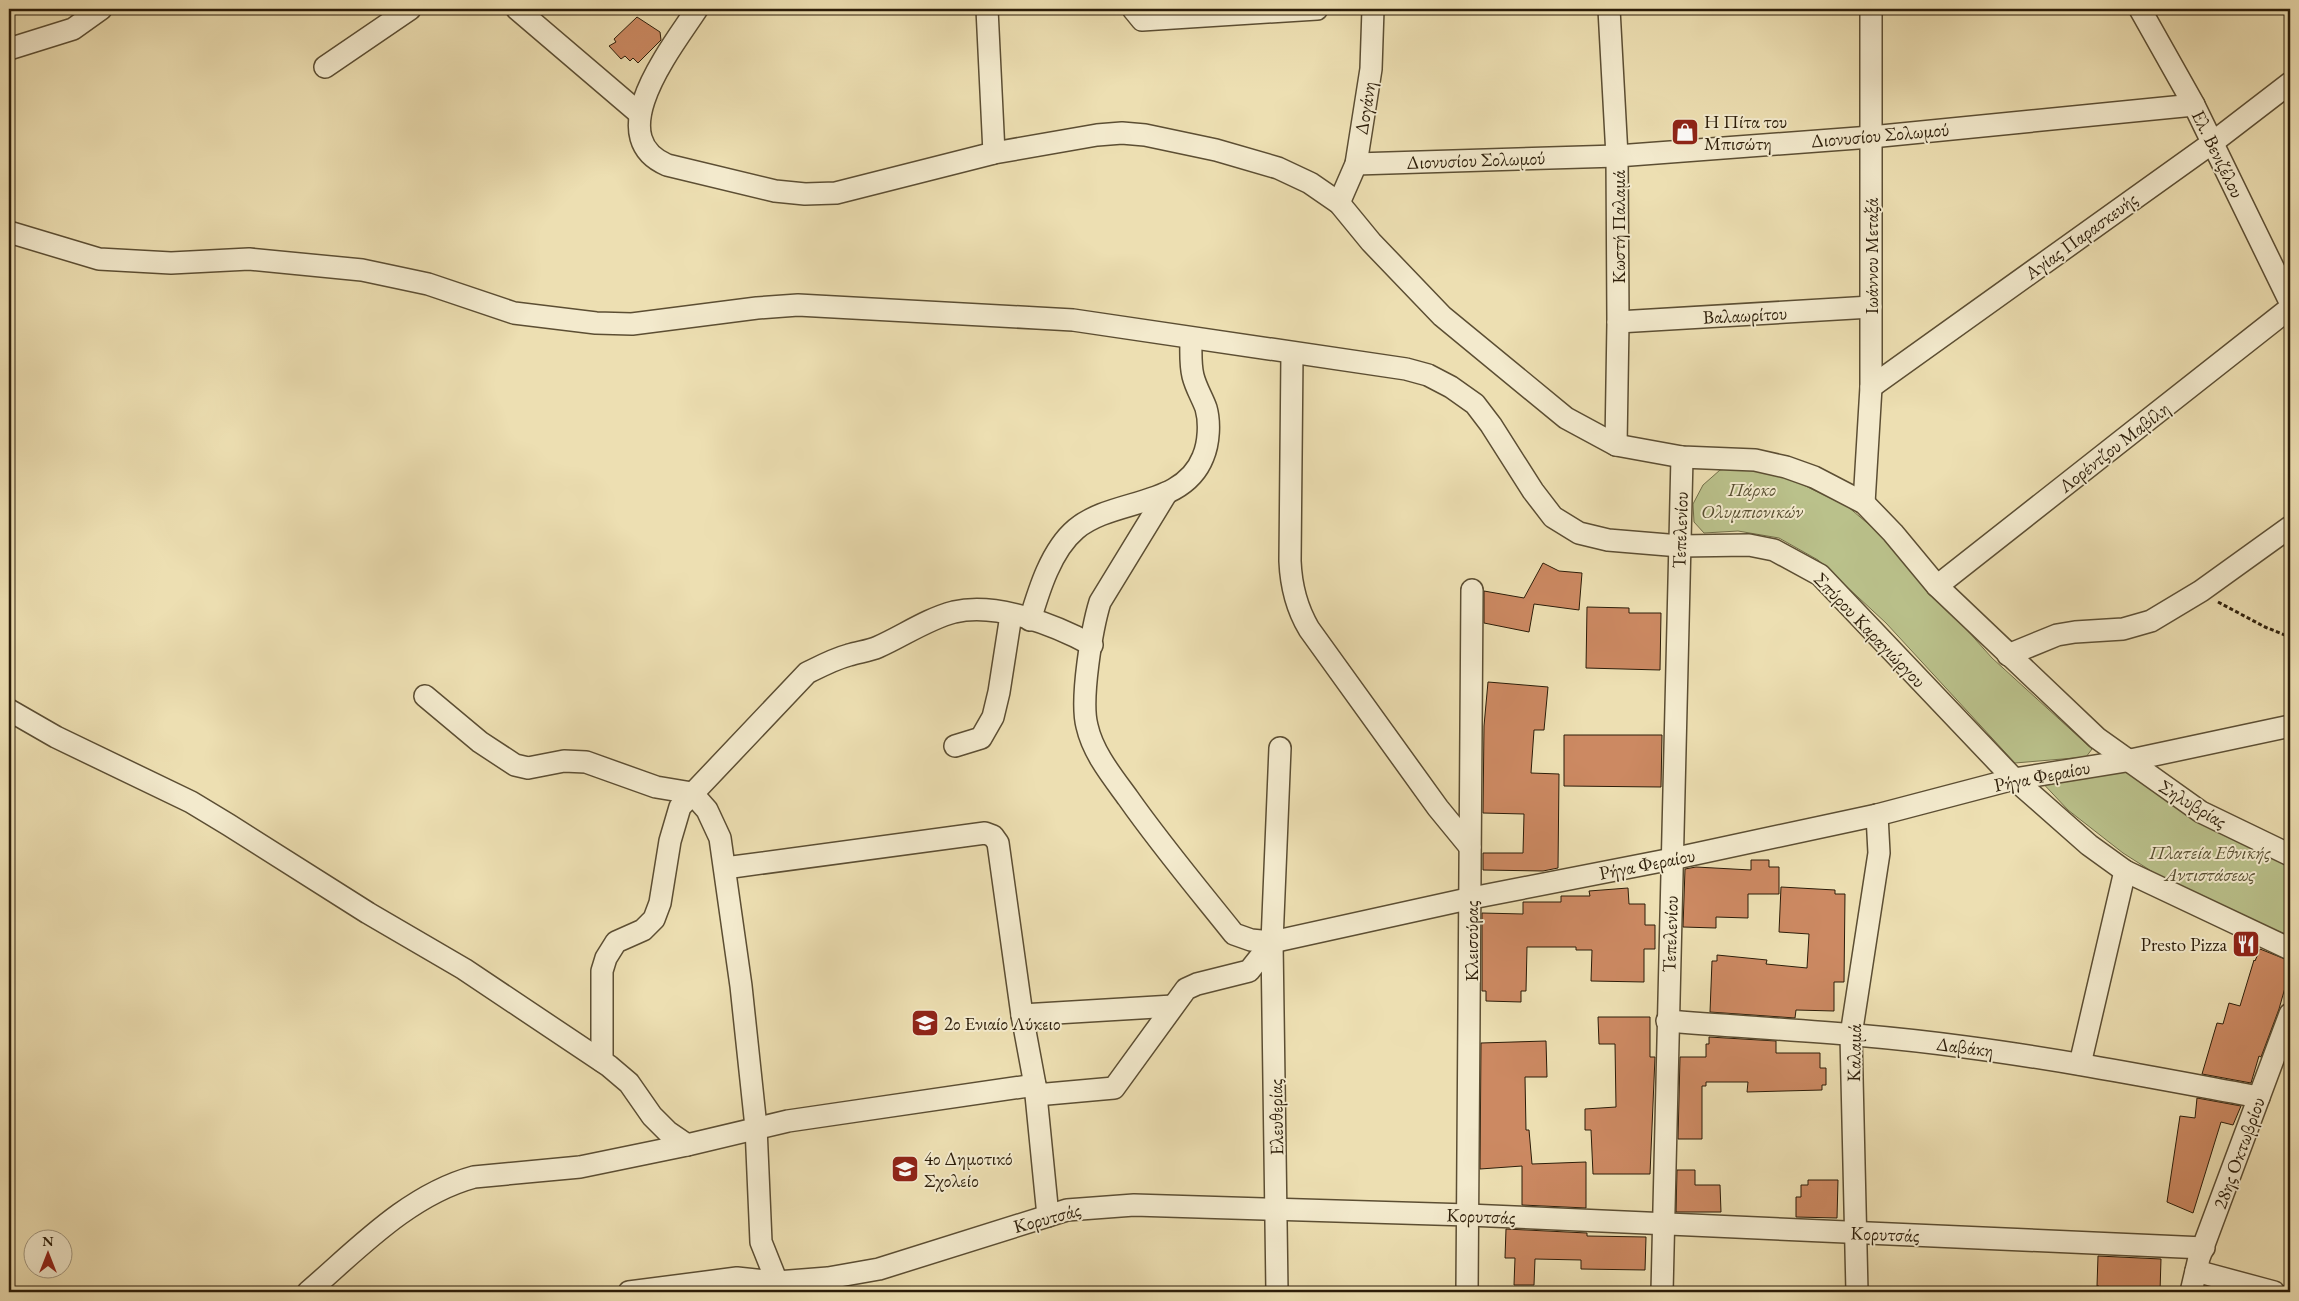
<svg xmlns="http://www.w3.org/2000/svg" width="2299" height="1301" viewBox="0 0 2299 1301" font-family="'EB Garamond',serif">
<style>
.green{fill:#bac18b;stroke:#736f4a}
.building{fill:#cc8962;stroke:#2c1d09}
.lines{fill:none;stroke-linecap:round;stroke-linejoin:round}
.minor-casing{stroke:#5c4e33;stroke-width:24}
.path{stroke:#2c1d09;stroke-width:3;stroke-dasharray:4 2.5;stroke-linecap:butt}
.minor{stroke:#f3eacd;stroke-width:21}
.labels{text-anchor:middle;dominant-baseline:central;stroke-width:4;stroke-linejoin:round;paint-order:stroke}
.street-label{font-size:19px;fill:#2c1d09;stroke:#f3eacd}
.poi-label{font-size:19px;fill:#2c1d09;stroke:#f3eacd;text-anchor:start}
.park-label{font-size:19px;font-style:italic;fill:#574e30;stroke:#f3eacd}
</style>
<rect width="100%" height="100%" fill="#eddfb2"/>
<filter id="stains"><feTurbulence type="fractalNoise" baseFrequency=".004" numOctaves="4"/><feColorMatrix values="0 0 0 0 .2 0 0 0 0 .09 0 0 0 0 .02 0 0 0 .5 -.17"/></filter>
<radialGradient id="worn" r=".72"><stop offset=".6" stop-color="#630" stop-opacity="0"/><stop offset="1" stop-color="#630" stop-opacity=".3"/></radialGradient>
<g class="green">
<path d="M 1754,465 L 1793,480 L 1847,506 L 1885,538 L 1992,658 L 2092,749 L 2086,757 L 2015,763 L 1886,623 L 1818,560 L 1779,538 L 1738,531 L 1704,533 L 1694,522 L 1693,504 L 1703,485 L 1720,470 Z"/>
<path d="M 2130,765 L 2290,860 L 2290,936 L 2192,897 L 2123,853 L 2068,810 L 2037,777 Z"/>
</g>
<g class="building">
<path d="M 637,17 L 660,32 L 661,40 L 638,63 L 633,58 L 630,61 L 625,56 L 621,59 L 609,46 L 616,42 L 614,39 Z"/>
<path d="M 1543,563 L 1559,571 L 1582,573 L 1579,610 L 1534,604 L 1529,632 L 1484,623 L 1484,591 L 1524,598 Z"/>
<path d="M 1587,607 L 1629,608 L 1629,613 L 1661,613 L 1660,670 L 1586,668 Z"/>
<path d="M 1488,682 L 1548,687 L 1544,730 L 1534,730 L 1531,773 L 1559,774 L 1558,868 L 1543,871 L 1483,870 L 1483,853 L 1523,853 L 1524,814 L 1483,813 L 1484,726 Z"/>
<path d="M 1564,735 L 1662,735 L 1661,787 L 1564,786 Z"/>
<path d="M 1751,860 L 1769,860 L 1769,867 L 1779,867 L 1779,894 L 1748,894 L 1748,918 L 1716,917 L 1716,928 L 1683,927 L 1685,869 L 1696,867 L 1751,870 Z"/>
<path d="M 1781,887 L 1835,890 L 1835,894 L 1845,894 L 1844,982 L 1834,982 L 1834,1011 L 1796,1010 L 1795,1018 L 1710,1012 L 1712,961 L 1717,961 L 1717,955 L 1767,960 L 1766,964 L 1807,968 L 1809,934 L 1779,932 Z"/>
<path d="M 1628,888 L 1629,904 L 1645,904 L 1645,925 L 1655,925 L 1655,949 L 1644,949 L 1644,982 L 1591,981 L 1592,950 L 1576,950 L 1576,947 L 1527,947 L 1526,991 L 1521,991 L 1521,1002 L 1486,1001 L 1486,991 L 1482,991 L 1482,913 L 1523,914 L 1523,902 L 1561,902 L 1561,896 L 1590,896 L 1589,891 Z"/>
<path d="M 2260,949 L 2290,961 L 2290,970 L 2279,1009 L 2261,1057 L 2259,1056 L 2251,1083 L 2202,1074 L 2217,1023 L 2223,1024 L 2229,1003 L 2240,1006 L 2254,960 L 2255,961 Z"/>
<path d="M 1598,1017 L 1650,1017 L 1650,1057 L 1655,1057 L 1650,1174 L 1593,1174 L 1591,1130 L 1585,1130 L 1585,1109 L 1616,1107 L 1615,1044 L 1599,1044 Z"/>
<path d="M 1709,1037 L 1776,1041 L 1776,1053 L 1820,1053 L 1820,1068 L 1826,1068 L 1826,1085 L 1822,1085 L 1822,1090 L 1747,1092 L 1748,1082 L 1706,1082 L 1706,1086 L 1702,1086 L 1702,1139 L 1678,1139 L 1680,1057 L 1706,1057 L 1706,1044 L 1709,1044 Z"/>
<path d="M 1546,1041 L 1547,1077 L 1525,1077 L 1526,1130 L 1529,1130 L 1532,1164 L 1586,1162 L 1586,1208 L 1522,1205 L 1522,1166 L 1480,1169 L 1481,1043 Z"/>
<path d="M 2197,1098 L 2241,1106 L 2233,1125 L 2221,1122 L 2193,1213 L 2167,1202 L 2180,1116 L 2195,1118 Z"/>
<path d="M 1677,1170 L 1695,1170 L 1695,1185 L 1720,1185 L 1721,1212 L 1676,1212 Z"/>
<path d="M 1808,1180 L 1838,1180 L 1837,1218 L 1796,1217 L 1796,1197 L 1801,1197 L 1801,1185 L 1808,1185 Z"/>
<path d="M 1506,1229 L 1587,1233 L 1587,1236 L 1646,1237 L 1645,1270 L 1581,1269 L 1581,1260 L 1535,1259 L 1534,1285 L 1514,1285 L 1515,1258 L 1505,1258 Z"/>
<path d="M 2098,1256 L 2161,1259 L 2160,1291 L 2099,1289 L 2099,1286 L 2097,1286 Z"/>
</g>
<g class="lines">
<g class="minor-casing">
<g id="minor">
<path d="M 517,9 L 640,114"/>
<path d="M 697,9 C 673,46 600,136 667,165 L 775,191 L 805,194 L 836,193 L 994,153 L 1097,135 L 1122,133 L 1145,135 L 1216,150 L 1278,168 L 1310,183 L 1339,203 L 1371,242 L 1442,316 L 1566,418 L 1616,445 L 1682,457 L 1755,460 L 1786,467 L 1814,477 L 1864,503 L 1893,533 L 1937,586 L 2097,738 L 2201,812 L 2290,855"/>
<path d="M 987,9 L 994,153"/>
<path d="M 1133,9 L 1142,20 L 1317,9"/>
<path d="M 1609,9 L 1617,156 L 1618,322 L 1616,445"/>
<path d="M 2140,9 L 2194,105 L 2290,302"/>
<path d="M 9,49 L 73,29 L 101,9"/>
<path d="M 325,67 L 410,9"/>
<path d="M 1356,164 L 1617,156 L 1871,137 L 2194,105"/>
<path d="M 1339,203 L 1356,164 L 1371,69 L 1373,9"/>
<path d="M 9,232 L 99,259 L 171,263 L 249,259 L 362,270 L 428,284 L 514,313 L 596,323 L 632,324 L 757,308 L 798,305 L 1037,318 L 1073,320 L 1406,369 L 1428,375 L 1451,387 L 1475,404 L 1491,425 L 1533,491 L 1553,517 L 1579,533 L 1608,540 L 1680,546 L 1749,545 L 1774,550 L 1820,575 L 2014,779 L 2089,845 L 2125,871 L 2290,949"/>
<path d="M 1618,322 L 1871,307"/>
<path d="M 1292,354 L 1290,561 C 1291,586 1296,607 1309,629 L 1438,808 L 1470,847"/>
<path d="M 1871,387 L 2212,143 L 2290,83"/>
<path d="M 1166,494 L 1100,602 C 1092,628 1080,700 1087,726 C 1093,753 1112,776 1128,798 C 1161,845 1198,889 1234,934 L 1251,940 L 1272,942 L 1280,748"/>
<path d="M 1864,503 L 1871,387 L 1871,9"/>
<path d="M 1937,586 L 2290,308"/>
<path d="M 1030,620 C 1039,590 1051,550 1076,529 C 1113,498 1183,508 1203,457 C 1209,443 1210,422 1206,408 C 1202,397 1196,388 1193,376 C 1190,364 1191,351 1191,339"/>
<path d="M 2008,655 L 2057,635 L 2075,632 L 2123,629 L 2151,621 L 2201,591 L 2290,527"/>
<path d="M 425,696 L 480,742 L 515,765 L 528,768 L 564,761 L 586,762 L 656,787 L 692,793 L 707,810 L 720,838 L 741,986 L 756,1127 L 761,1242 L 777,1282 L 737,1278 L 629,1292"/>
<path d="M 9,710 L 56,737 L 191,802 L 229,825 L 368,913 L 464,969 L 609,1066 L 629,1083 L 652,1116 L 668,1132 L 687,1145"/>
<path d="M 955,746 L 981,738 L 993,717 L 999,692 L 1011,615"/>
<path d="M 725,868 L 985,833 L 993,836 L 998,843 L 1022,1015 L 1035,1085 L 1048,1216"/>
<path d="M 1272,942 L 1277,1292"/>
<path d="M 1022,1015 L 1173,1006"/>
<path d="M 1667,1021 C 1766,1029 1866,1033 1965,1047 C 2064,1060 2161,1079 2259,1097"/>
<path d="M 602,1061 L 602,971 L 606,958 L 616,942 L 643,930 L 654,919 L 660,903 L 670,841 L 680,807 L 807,673 C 821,666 834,659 849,655 C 858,652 869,651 878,647 C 903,636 927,619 954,612 C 997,602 1055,625 1092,645"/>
<path d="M 2080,1064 L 2125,871"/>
<path d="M 1036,1095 L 1114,1088 L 1186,989 L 1197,984 L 1249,971 L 1272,942 L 1472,898 L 1672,859 L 1877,815 L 2014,779 L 2126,761 L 2290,726"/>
<path d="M 2196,1271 L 2274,1292"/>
<path d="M 308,1292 C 358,1249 408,1195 474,1177 L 580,1167 L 687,1145 L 788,1121 L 1035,1085"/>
<path d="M 777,1292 L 777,1282 L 828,1278 L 879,1269 L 1067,1210 L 1134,1205 L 1468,1215 L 2204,1248"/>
<path d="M 1467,1292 L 1472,590"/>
<path d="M 1662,1292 L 1682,457"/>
<path d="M 1857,1292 L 1851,1035 L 1879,853 L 1877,815"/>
<path d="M 2191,1292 L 2199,1258 L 2290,1014"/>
</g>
</g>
<path class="path" d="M 2218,602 L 2265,627 L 2290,637"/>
<use href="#minor" class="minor"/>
</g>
<defs>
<g id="shop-square" transform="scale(1.4375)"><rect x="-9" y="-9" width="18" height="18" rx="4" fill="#8f2418" stroke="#f3eacd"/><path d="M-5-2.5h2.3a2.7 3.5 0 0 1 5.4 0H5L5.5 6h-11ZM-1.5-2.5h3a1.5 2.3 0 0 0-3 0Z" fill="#fff"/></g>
<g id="restaurant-square" transform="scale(1.4375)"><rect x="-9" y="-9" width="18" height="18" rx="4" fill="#8f2418" stroke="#f3eacd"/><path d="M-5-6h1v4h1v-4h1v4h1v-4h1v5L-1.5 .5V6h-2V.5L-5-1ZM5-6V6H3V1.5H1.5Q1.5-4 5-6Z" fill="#fff"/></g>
<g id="school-square" transform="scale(1.4375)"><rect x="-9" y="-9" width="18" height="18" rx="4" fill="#8f2418" stroke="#f3eacd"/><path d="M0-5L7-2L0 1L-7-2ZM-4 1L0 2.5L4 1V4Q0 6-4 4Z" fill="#fff"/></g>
</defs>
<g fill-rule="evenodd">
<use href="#shop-square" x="1685" y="132"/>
<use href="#restaurant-square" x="2246" y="944"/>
<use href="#school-square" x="925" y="1023"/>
<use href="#school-square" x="905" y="1169"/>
</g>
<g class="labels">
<g class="street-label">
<text transform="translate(1365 108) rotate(-81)">Δογάνη</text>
<text transform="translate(1880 135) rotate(-5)">Διονυσίου Σολωμού</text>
<text transform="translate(2218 154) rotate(64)">Ελ. Βενιζέλου</text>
<text transform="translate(1476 160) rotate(-2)">Διονυσίου Σολωμού</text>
<text transform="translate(1618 227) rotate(-90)">Κωστή Παλαμά</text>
<text transform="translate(2081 236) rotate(-36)">Αγίας Παρασκευής</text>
<text transform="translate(1871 256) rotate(-90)">Ιωάννου Μεταξά</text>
<text transform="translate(1745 315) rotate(-3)">Βαλαωρίτου</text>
<text transform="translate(2114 447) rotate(-38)">Λορέντζου Μαβίλη</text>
<text transform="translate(1680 530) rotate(-88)">Τεπελενίου</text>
<text transform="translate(1870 630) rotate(46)">Σπύρου Καραγιώργου</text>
<text transform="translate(2042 776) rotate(-11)">Ρήγα Φεραίου</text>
<text transform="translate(2193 804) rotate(31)">Σηλυβρίας</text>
<text transform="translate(1647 864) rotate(-11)">Ρήγα Φεραίου</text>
<text transform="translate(1670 934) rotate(-88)">Τεπελενίου</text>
<text transform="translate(1471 941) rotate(-90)">Κλεισούρας</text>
<text transform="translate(1965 1047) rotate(7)">Δαβάκη</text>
<text transform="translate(1854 1053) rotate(-89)">Καλαμά</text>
<text transform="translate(1276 1117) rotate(-91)">Ελευθερίας</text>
<text transform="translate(2239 1153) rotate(-70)">28ης Οκτωβρίου</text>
<text transform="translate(1481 1216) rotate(2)">Κορυτσάς</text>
<text transform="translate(1047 1218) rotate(-15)">Κορυτσάς</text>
<text transform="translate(1885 1234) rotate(2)">Κορυτσάς</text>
</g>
<g class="poi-label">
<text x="1704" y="121">Η Πίτα του<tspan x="1704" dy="22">Μπισώτη</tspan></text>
<text x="2227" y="944" text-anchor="end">Presto Pizza</text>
<text x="944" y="1023">2ο Ενιαίο Λύκειο</text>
<text x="924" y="1158">4ο Δημοτικό<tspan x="924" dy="22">Σχολείο</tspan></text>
</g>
<g class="park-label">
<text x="1752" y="489">Πάρκο<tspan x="1752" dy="22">Ολυμπιονικών</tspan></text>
<text x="2210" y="852">Πλατεία Εθνικής<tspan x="2210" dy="22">Αντιστάσεως</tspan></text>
</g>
</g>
<rect width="2299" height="1301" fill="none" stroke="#eddfb2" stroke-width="30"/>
<rect x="10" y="10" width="2279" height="1281" fill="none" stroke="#2c1d09" stroke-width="2.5"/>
<rect x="15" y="15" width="2269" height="1271" fill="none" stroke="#2c1d09"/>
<g transform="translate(48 1254)"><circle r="24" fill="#f3eacd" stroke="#a3987f"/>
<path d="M0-4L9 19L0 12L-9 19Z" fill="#8f2418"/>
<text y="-8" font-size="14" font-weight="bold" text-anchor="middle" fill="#2c1d09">N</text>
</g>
<rect width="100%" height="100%" filter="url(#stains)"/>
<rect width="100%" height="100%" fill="url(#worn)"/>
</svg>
